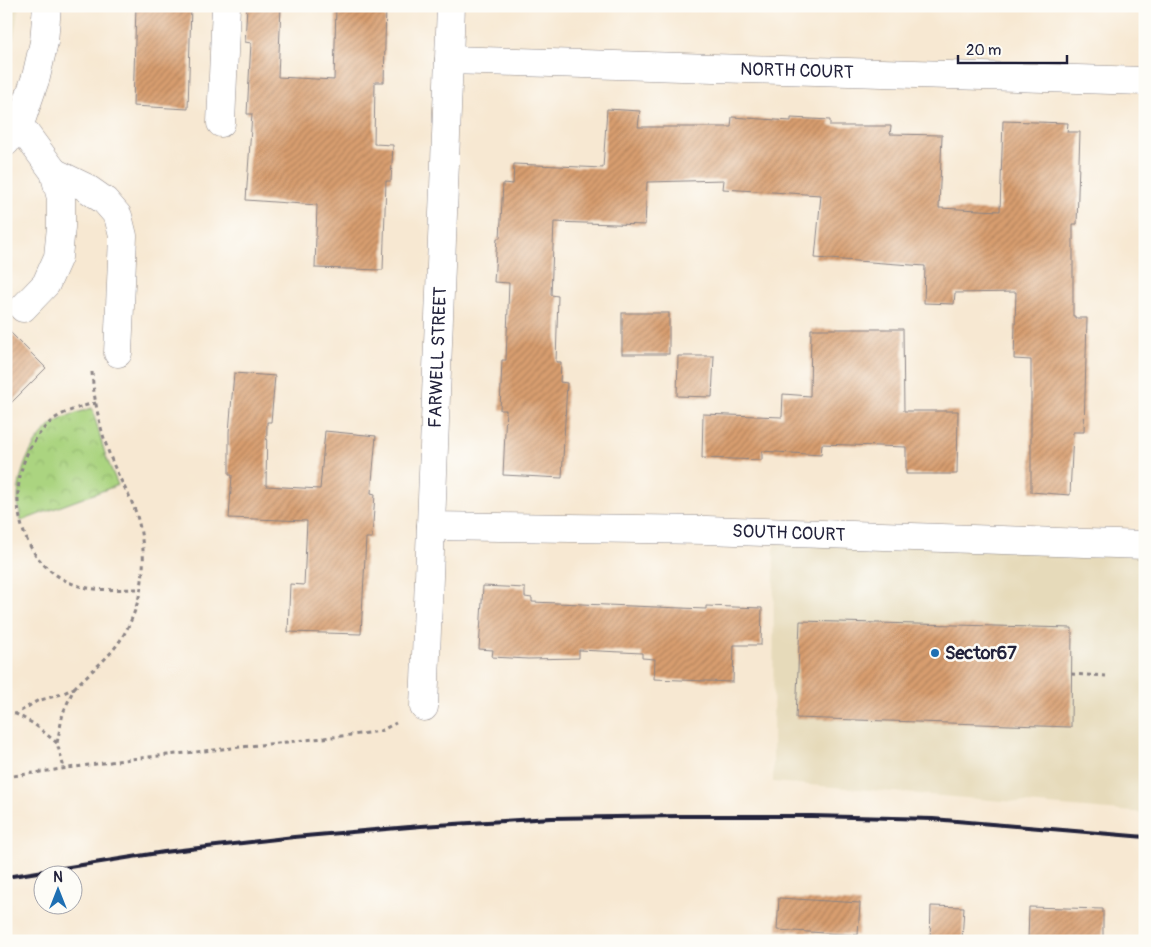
<svg xmlns="http://www.w3.org/2000/svg" width="1151" height="947" viewBox="0 0 1151 947" font-family="Pangolin,sans-serif">
<style>
.built{fill:#e6daba}
.park{fill:url(#park-crowns);stroke:#667b5e}
.building{fill:url(#building-hatch)}
.lines{fill:none;stroke-linecap:round;stroke-linejoin:round}
.minor-casing{stroke:#8c8586;stroke-width:29}
.path{stroke:#8c8586;stroke-width:3;stroke-dasharray:4 4;stroke-linecap:butt}
.minor{stroke:#fff;stroke-width:28}
.rail{stroke:#22223b;stroke-width:4}
.poi-dot{fill:#1f6fb2;stroke:#fdfcf7;stroke-width:2}
.labels{text-anchor:middle;dominant-baseline:central;stroke-width:5;stroke-linejoin:round;paint-order:stroke}
.street-label{font-size:18px;fill:#22223b;stroke:#fdfcf7}
.poi-label{font-size:18px;font-weight:bold;fill:#22223b;stroke:#fdfcf7;text-anchor:start}
</style>
<defs>
<pattern id="park-crowns" width="20" height="18" patternUnits="userSpaceOnUse" patternTransform="scale(1.25)"><rect width="20" height="18" fill="#abd480"/><path d="M2 6a3 3 0 1 1 6 0M12 15a3 3 0 1 1 6 0" fill="none" stroke="#93b670"/></pattern>
<pattern id="building-hatch" width="6" height="6" patternUnits="userSpaceOnUse" patternTransform="scale(1.25)"><rect width="6" height="6" fill="#d89e6f"/><path d="M-1 1l2-2M0 6l6-6M5 7l2-2" fill="none" stroke="#af805c"/></pattern>
</defs>
<rect width="100%" height="100%" fill="#fdfcf7"/>
<filter id="ink" filterUnits="userSpaceOnUse"><feTurbulence type="fractalNoise" baseFrequency=".02" numOctaves="2"/><feDisplacementMap in="SourceGraphic" scale="10" xChannelSelector="R" yChannelSelector="G"/><feConvolveMatrix kernelMatrix="1 2 1 2 8 2 1 2 1" color-interpolation-filters="sRGB"/></filter>
<filter id="wash" filterUnits="userSpaceOnUse"><feTurbulence type="fractalNoise" baseFrequency=".0096" numOctaves="4" result="noise"/><feDisplacementMap in="SourceGraphic" scale="20" xChannelSelector="R" yChannelSelector="G"/><feGaussianBlur stdDeviation="1.12" result="paint"/><feColorMatrix in="noise" values="0 0 0 0 0 0 0 0 0 0 0 0 0 0 0 0 0 1.4 0 .05"/><feComposite in="paint" operator="in"/></filter>
<g filter="url(#wash)">
<rect width="100%" height="100%" fill="#f7e8d2"/>
<g class="built">
<path d="M 6,6 L 19,6 L 9,68 L 6,74 Z"/>
<path d="M 774,532 L 1145,545 L 1145,813 L 773,782 Z"/>
</g>
<path class="park" d="M 92,408 L 106,457 L 118,485 L 21,521 C 20,514 18,506 18,499 C 19,469 32,439 56,422 C 67,415 80,412 92,408 Z"/>
<g id="blocks">
<g class="building">
<path d="M 136,6 L 191,6 L 188,109 L 133,106 Z"/>
<path d="M 247,6 L 281,6 L 278,77 L 334,80 L 336,6 L 386,6 L 384,82 L 375,82 L 374,144 L 393,145 L 391,181 L 386,181 L 383,270 L 315,268 L 317,205 L 246,200 L 252,114 L 247,114 L 251,43 L 245,42 Z"/>
<path d="M 607,109 L 640,111 L 638,127 L 731,127 L 732,117 L 791,121 L 791,118 L 830,120 L 830,126 L 891,126 L 890,134 L 942,135 L 939,208 L 1000,211 L 1003,121 L 1068,123 L 1067,132 L 1080,132 L 1077,224 L 1073,224 L 1073,316 L 1075,316 L 1075,318 L 1087,318 L 1084,432 L 1073,432 L 1070,495 L 1031,492 L 1031,360 L 1014,359 L 1016,292 L 955,293 L 954,304 L 924,303 L 925,266 L 815,258 L 821,195 L 723,189 L 724,180 L 647,182 L 645,225 L 554,222 L 551,295 L 558,296 L 556,362 L 561,362 L 560,382 L 567,383 L 562,478 L 503,475 L 506,410 L 500,410 L 502,360 L 506,360 L 509,283 L 494,282 L 497,238 L 500,238 L 503,183 L 513,184 L 514,164 L 603,168 Z"/>
<rect x="622" y="313" width="47" height="41"/>
<path d="M 6,328 L 46,368 L 6,408 Z"/>
<path d="M 811,329 L 903,329 L 904,411 L 958,411 L 957,474 L 906,474 L 906,447 L 822,444 L 821,455 L 762,451 L 762,460 L 702,458 L 703,414 L 782,417 L 783,394 L 810,396 Z"/>
<path d="M 678,356 L 714,356 L 712,397 L 677,396 Z"/>
<path d="M 234,373 L 275,376 L 271,422 L 267,422 L 266,486 L 320,489 L 325,431 L 376,436 L 371,493 L 375,494 L 372,538 L 366,538 L 361,634 L 288,632 L 290,584 L 304,585 L 307,521 L 229,518 L 232,475 L 229,475 L 229,432 Z"/>
<path d="M 483,586 L 525,588 L 525,597 L 532,598 L 532,602 L 706,609 L 706,606 L 762,608 L 761,645 L 734,645 L 733,682 L 654,679 L 655,659 L 642,658 L 642,653 L 579,650 L 579,658 L 528,659 L 492,657 L 493,650 L 479,649 Z"/>
<path d="M 800,621 L 1072,628 L 1071,727 L 796,718 Z"/>
<path d="M 779,898 L 860,903 L 858,935 L 777,930 Z"/>
<path d="M 931,906 L 964,907 L 962,941 L 930,941 Z"/>
<path d="M 1029,907 L 1103,909 L 1103,941 L 1028,941 Z"/>
</g>
</g>
</g>
<g filter="url(#ink)">
<use href="#blocks" fill-opacity="0" stroke="#8c8586" stroke-width="1"/>
<g class="lines">
<g class="minor-casing">
<g id="minor">
<path id="s1" d="M 449,60 L 1145,81"/>
<path d="M 18,123 L 54,172 L 61,198 L 61,227 L 58,257 L 46,284 L 23,308"/>
<path d="M 221,123 L 226,6"/>
<path d="M 6,142 L 22,118 L 36,77 L 44,42 L 47,6"/>
<path d="M 54,172 L 85,187 L 105,201 L 118,216 L 123,236 L 118,353"/>
<path id="s2" d="M 431,526 L 707,530 L 1145,545"/>
<path id="s3" d="M 424,707 L 451,6"/>
</g>
</g>
<g class="path">
<path d="M 96,403 C 82,406 66,411 54,419 C 0,462 6,560 76,585 C 96,592 119,589 140,589"/>
<path d="M 6,495 L 14,495"/>
<path d="M 1071,674 L 1106,676"/>
<path d="M 74,688 C 89,673 105,661 117,645 C 144,608 150,556 136,513 C 130,495 119,479 112,461 C 101,434 94,402 92,372"/>
<path d="M 6,713 L 16,714"/>
<path d="M 57,743 L 34,724 L 16,714 L 37,701 L 62,694 L 74,688 L 63,713 L 57,743 L 64,768"/>
<path d="M 6,777 L 131,759 L 360,734 L 380,731 L 396,723"/>
</g>
<use href="#minor" class="minor"/>
<path class="rail" d="M 6,877 L 164,852 L 294,837 L 421,826 L 551,818 L 680,816 L 812,816 L 933,819 L 1145,837"/>
</g>
</g>
<circle class="poi-dot" cx="935" cy="653" r="5"/>
<g class="labels">
<g class="street-label">
<text stroke="none"><textPath href="#s1" startOffset="348">NORTH COURT</textPath></text>
<text stroke="none"><textPath href="#s3" startOffset="350">FARWELL STREET</textPath></text>
<text stroke="none"><textPath href="#s2" startOffset="358">SOUTH COURT</textPath></text>
</g>
<g class="poi-label">
<text x="945" y="653">Sector67</text>
</g>
</g>
<rect width="1151" height="947" fill="none" stroke="#fdfcf7" stroke-width="25"/>
<g transform="translate(58 890)"><circle r="24" fill="#fdfcf7" stroke="#a5a5ac"/>
<path d="M0-4L9 19L0 12L-9 19Z" fill="#1f6fb2"/>
<text y="-8" font-size="14" font-weight="bold" text-anchor="middle" fill="#22223b">N</text>
</g>
<path d="M958 55v8h109v-8" fill="none" stroke="#22223b" stroke-width="2.5"/>
<text x="966" y="55" font-size="15" fill="#22223b" stroke="#fdfcf7" stroke-width="4" paint-order="stroke">20 m</text>
</svg>
